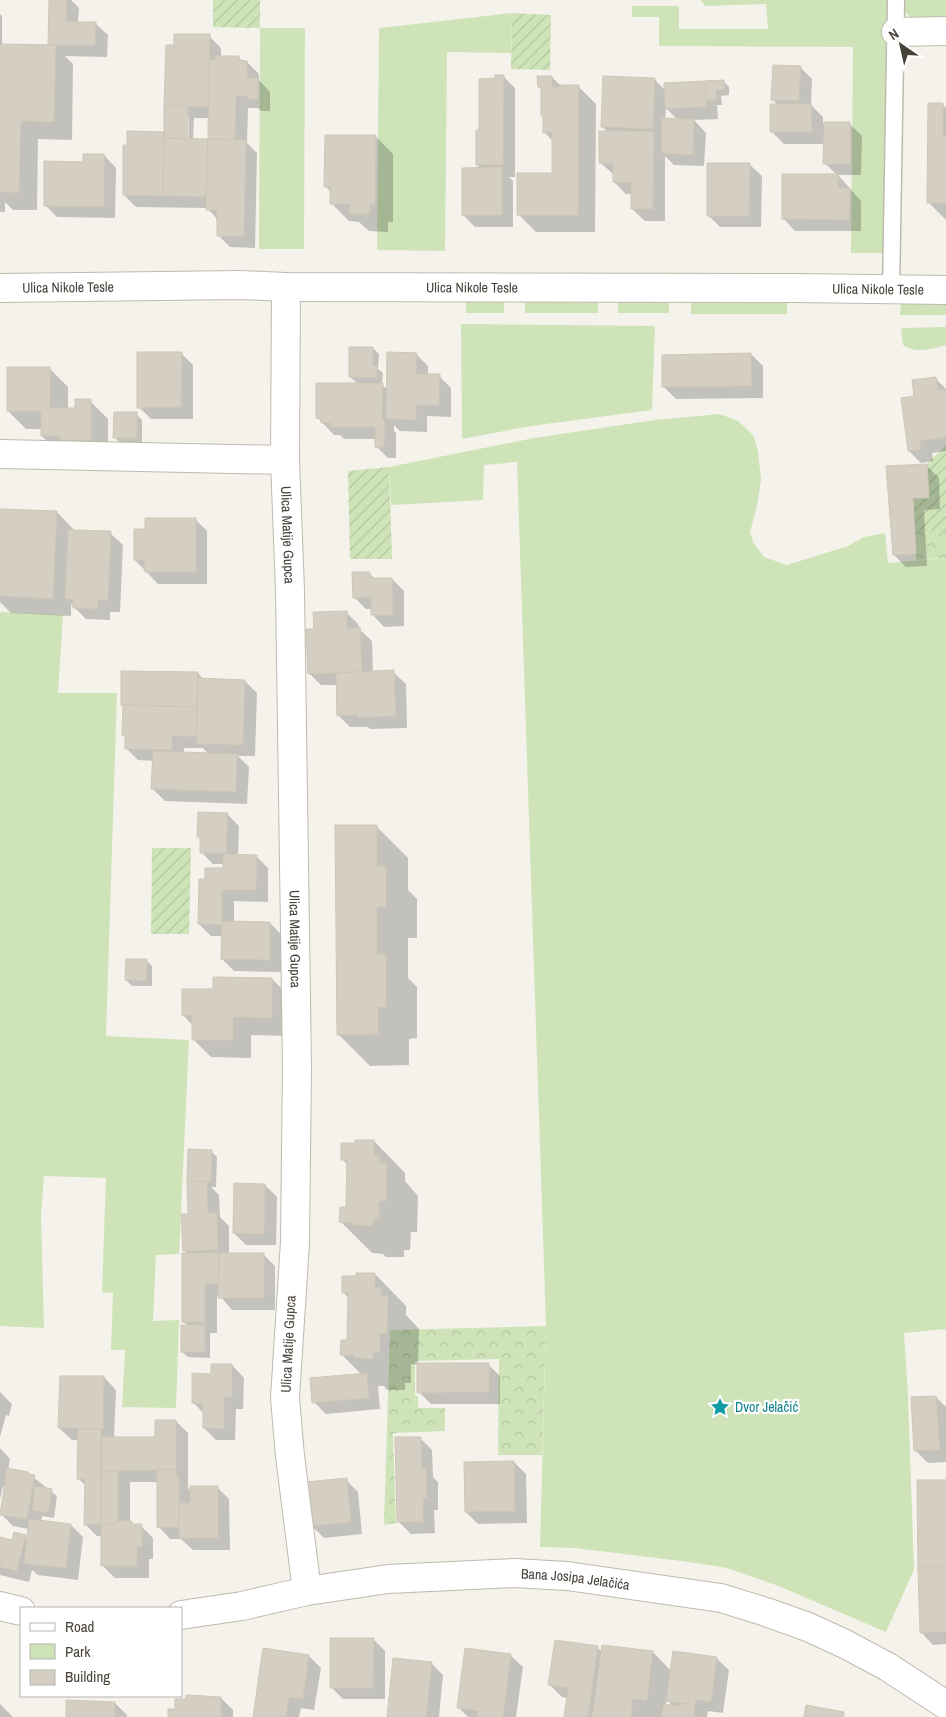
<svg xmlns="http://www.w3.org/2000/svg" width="946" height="1717" viewBox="0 0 946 1717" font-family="'Archivo Narrow',sans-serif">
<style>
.green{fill:#cee4b8}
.forest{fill:url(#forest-crowns)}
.garden{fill:url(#garden-furrows)}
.shadow{fill:#0003;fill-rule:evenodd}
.building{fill:#d5cec2;stroke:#cfc6b5}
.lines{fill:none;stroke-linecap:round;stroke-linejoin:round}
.lane-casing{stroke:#bfbaae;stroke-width:19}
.street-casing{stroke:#bfbaae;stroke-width:30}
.lane{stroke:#fff;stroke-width:16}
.street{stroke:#fff;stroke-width:28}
.labels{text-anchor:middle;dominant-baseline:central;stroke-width:4.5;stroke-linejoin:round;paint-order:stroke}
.street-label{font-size:14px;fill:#48433a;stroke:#fff}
.culture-label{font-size:14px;fill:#0d838f;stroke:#fff;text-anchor:start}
</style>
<defs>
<pattern id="forest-crowns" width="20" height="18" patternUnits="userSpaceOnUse" patternTransform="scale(1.25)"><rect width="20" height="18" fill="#cee4b8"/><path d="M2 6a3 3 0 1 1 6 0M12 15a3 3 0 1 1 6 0" fill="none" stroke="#b2c59f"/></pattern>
<pattern id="garden-furrows" width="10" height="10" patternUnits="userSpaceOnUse" patternTransform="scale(1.25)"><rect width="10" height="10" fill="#cee4b8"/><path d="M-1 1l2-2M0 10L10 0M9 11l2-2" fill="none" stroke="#b2c59f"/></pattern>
</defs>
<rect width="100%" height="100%" fill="#f4f2eb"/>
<g class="green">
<path d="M 701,0 L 888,0 L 885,253 L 851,253 L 853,47 L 659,46 L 659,17 L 632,17 L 632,6 L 679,6 L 679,29 L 768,29 L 766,4 L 705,6 Z"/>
<path d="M 903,0 L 946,0 L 946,22 L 911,19 L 903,9 Z"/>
<path d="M 512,13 L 511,53 L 447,52 L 445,251 L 377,250 L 379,28 Z"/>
<path d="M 260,28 L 305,28 L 304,249 L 259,249 Z"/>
<rect x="466" y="300" width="38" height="13"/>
<path d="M 525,300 L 598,301 L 598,313 L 525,313 Z"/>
<rect x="618" y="301" width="51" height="12"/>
<rect x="691" y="301" width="96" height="13"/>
<path d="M 901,303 L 946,303 L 946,315 L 900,315 Z"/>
<path d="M 461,324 L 655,326 L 652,410 L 531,426 L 462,439 Z"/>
<path d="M 946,327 L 946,345 C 932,349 916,354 903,345 L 901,328 Z"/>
<path d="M 720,414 L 738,421 L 753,435 L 758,451 L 761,480 L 757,506 L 750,532 L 753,542 L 764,557 L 787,565 L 848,546 L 864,537 L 885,533 L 888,563 L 946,558 L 946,1329 L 904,1333 L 908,1396 L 914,1570 L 886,1632 L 776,1585 L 727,1568 L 689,1562 L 575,1548 L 540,1547 L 546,1326 L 517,462 L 484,465 L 483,500 L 391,505 L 389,467 L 534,438 L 655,420 Z"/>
<path d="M 0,612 L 63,615 L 58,693 L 117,693 L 106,1036 L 189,1040 L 179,1254 L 156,1255 L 153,1321 L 179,1320 L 176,1408 L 122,1407 L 125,1350 L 111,1350 L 113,1293 L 102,1292 L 106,1178 L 44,1176 L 41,1215 L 44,1328 L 0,1326 Z"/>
</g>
<g class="forest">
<path d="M 914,531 L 946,531 L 946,558 L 916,560 Z"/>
<path d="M 546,1326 L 542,1455 L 498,1455 L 499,1359 L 415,1361 L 415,1396 L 418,1396 L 418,1408 L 445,1408 L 445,1431 L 393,1433 L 396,1523 L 384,1525 L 390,1330 Z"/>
</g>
<g class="garden">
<path d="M 213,0 L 260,0 L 260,28 L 213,27 Z"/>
<path d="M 512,13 L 551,15 L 550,70 L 511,69 Z"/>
<path d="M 946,445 L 946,531 L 914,531 L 913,498 L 929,497 L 927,464 Z"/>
<path d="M 389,467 L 392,559 L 350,559 L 348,471 Z"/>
<path d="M 152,848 L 191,848 L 189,934 L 151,934 Z"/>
</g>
<g class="shadow">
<path d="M 50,0 L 71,0 L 79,8 L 78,23 L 95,23 L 108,35 L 107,57 L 65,56 L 73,64 L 72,140 L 38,139 L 37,210 L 13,210 L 5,202 L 5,212 L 0,212 L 0,14 L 2,16 L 2,45 L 51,46 Z"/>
<path d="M 209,36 L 221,48 L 221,57 L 239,58 L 243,62 L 247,62 L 259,74 L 259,80 L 270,92 L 270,111 L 261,111 L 258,108 L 248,108 L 247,143 L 257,153 L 255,248 L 230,247 L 218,235 L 218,220 L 207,208 L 136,207 L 124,195 L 128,132 L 165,133 L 175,46 ZM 187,118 L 189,118 L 189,145 L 186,145 ZM 194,118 L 209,118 L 209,140 L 193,140 Z"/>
<path d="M 800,67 L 812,79 L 811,105 L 823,117 L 823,124 L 850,124 L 862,136 L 861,175 L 838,175 L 861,201 L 861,231 L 795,231 L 783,218 L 837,175 L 825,163 L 825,144 L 784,144 L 771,131 L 778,105 L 772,99 Z"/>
<path d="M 503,76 L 515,88 L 515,177 L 509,177 L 513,181 L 513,227 L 475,227 L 463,215 L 481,169 L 477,165 L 480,131 L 496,80 Z"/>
<path d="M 552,77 L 561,86 L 578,86 L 596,104 L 595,232 L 536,232 L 518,214 L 553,175 L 553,141 L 544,132 L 545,119 L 542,116 L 542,90 L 539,87 Z"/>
<path d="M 654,79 L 665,90 L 723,81 L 729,87 L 729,95 L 721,96 L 722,105 L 717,105 L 718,119 L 694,120 L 706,133 L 704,166 L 674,165 L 665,156 L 665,221 L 645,221 L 632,209 L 633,194 L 626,194 L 614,182 L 614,175 L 601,163 L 608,132 L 602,127 ZM 666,108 L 678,120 L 665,120 Z"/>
<path d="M 942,104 L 946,108 L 946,220 L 928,202 Z"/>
<path d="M 375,136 L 393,154 L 393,222 L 388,222 L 388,232 L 369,231 L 359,222 L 349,221 L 331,203 L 331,192 L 326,187 Z"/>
<path d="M 104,155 L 116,168 L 115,218 L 57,217 L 45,205 L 84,163 Z"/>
<path d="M 749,164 L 762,176 L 761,227 L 720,227 L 708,215 Z"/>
<path d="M 373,348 L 379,354 L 378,369 L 383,373 L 382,383 L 380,383 L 388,390 L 416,354 L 428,366 L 428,376 L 439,376 L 451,388 L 451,417 L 427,416 L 427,432 L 400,431 L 394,425 L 394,431 L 396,433 L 396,458 L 388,458 L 376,446 L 376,439 L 344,439 L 340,435 L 334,435 L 318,418 L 358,384 L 350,377 Z"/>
<path d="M 181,353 L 193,365 L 193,419 L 151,419 L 139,407 Z"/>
<path d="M 751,354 L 763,366 L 763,398 L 676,399 L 664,387 Z"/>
<path d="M 50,369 L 68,387 L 68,409 L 76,409 L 90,401 L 108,419 L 108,458 L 60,454 L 42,436 L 42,429 L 26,429 L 8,411 Z"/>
<path d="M 935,378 L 946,389 L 946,451 L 932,453 L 933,461 L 921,463 L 909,451 L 915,397 Z"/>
<path d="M 136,414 L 142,420 L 142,444 L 121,443 L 115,438 Z"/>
<path d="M 926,465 L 939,478 L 940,509 L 924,510 L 927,566 L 906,567 L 894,555 L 888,468 Z"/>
<path d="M 0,510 L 57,512 L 75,531 L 110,533 L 123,545 L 120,612 L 110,612 L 110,620 L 86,619 L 71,604 L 71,616 L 11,613 L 0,602 Z"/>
<path d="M 195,519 L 207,531 L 207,584 L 158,584 L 135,560 L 146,530 Z"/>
<path d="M 369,573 L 375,579 L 392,579 L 404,591 L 404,626 L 384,627 L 372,614 L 372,609 L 366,609 L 354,597 Z"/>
<path d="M 346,612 L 358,624 L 358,628 L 372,641 L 373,673 L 393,672 L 406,684 L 407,728 L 370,729 L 368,727 L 350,727 L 338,715 L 337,685 L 321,685 L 309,673 L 315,630 Z"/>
<path d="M 198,673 L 204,680 L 245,681 L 257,693 L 255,756 L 238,756 L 249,767 L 247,804 L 165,801 L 153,789 L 154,761 L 138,760 L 126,748 L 126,737 L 124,735 L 124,707 L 122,705 ZM 184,748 L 203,748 L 208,754 L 184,753 Z"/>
<path d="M 227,814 L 239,826 L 238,856 L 256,856 L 268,868 L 268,902 L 234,901 L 234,922 L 270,923 L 282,935 L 281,972 L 234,971 L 222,959 L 223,936 L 211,936 L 199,924 L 206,880 L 224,869 L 224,864 L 213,864 L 201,852 L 202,840 L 198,836 Z"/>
<path d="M 376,826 L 408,858 L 408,890 L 417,899 L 417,938 L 408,938 L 408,978 L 417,987 L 417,1038 L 409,1039 L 409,1065 L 370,1066 L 338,1034 Z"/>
<path d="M 146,960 L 152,966 L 152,986 L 132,986 L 126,980 Z"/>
<path d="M 272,979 L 290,997 L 289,1036 L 251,1035 L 251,1058 L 211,1057 L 193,1039 L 193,1026 L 183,1015 L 214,990 Z"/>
<path d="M 374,1141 L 405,1173 L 405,1181 L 418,1196 L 417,1232 L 411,1232 L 410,1250 L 404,1250 L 404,1257 L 386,1257 L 383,1254 L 372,1253 L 341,1222 L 347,1208 L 348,1165 L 342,1159 L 356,1144 Z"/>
<path d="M 189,1151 L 211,1151 L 217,1157 L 216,1187 L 211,1187 L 219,1195 L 220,1217 L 229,1226 L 229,1254 L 263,1254 L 275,1266 L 275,1310 L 232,1310 L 220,1296 L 217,1296 L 217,1333 L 210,1333 L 210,1358 L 188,1357 L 182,1352 L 188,1326 L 183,1321 L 188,1254 L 184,1250 L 190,1215 Z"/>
<path d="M 265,1185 L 277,1197 L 276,1245 L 246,1245 L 234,1233 Z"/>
<path d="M 375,1274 L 406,1306 L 406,1315 L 419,1329 L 418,1364 L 488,1364 L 500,1376 L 500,1404 L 431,1404 L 419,1392 L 418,1365 L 411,1364 L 411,1383 L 405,1383 L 405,1390 L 387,1390 L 384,1386 L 378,1386 L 380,1409 L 326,1414 L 314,1402 L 362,1375 L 342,1355 L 348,1342 L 349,1299 L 343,1292 Z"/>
<path d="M 232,1365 L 244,1378 L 243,1409 L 236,1409 L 235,1440 L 216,1440 L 204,1428 L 204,1414 L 193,1402 L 212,1375 Z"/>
<path d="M 104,1377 L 116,1390 L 114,1438 L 156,1438 L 176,1421 L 188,1433 L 188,1488 L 191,1491 L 217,1487 L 229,1499 L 230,1550 L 193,1550 L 181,1539 L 170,1539 L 158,1526 L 158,1482 L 130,1482 L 130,1522 L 135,1526 L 141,1526 L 153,1538 L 153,1559 L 149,1559 L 149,1578 L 115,1578 L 103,1566 L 103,1536 L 97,1536 L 85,1524 L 86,1486 L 79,1479 L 79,1440 L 72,1440 L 59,1428 Z"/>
<path d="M 0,1392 L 12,1404 L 9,1416 L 6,1415 L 0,1437 Z"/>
<path d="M 936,1397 L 946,1407 L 946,1462 L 928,1463 L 916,1451 Z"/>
<path d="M 420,1438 L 432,1450 L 433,1477 L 438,1482 L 438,1510 L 434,1510 L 435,1533 L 411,1534 L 399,1522 Z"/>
<path d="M 0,1448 L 10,1459 L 8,1470 L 28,1473 L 57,1496 L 54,1518 L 42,1516 L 41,1522 L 71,1525 L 83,1537 L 78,1580 L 38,1575 L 32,1570 L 29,1582 L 0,1575 L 0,1539 L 13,1542 L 25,1536 L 28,1539 L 29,1529 L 13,1526 L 1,1514 L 5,1487 L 3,1486 L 0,1499 Z"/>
<path d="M 514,1462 L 526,1474 L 527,1523 L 478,1524 L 466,1512 Z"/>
<path d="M 346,1480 L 358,1492 L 362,1534 L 324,1538 L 312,1526 Z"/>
<path d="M 946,1481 L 946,1644 L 933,1645 L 921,1632 Z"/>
<path d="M 373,1639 L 385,1651 L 385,1699 L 343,1699 L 331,1687 Z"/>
<path d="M 603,1646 L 653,1652 L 671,1671 L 716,1658 L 729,1670 L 723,1713 L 708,1711 L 707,1717 L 565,1717 L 568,1698 L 562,1697 L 550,1685 L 597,1647 L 602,1652 ZM 667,1700 L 673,1706 L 666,1705 Z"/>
<path d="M 510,1655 L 523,1667 L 516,1717 L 468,1717 L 458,1707 Z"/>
<path d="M 309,1656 L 321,1668 L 314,1710 L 301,1708 L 299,1717 L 254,1717 Z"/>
<path d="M 431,1663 L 443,1675 L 439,1717 L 388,1717 Z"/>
<path d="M 221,1698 L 233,1710 L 233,1717 L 169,1717 Z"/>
<path d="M 115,1703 L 127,1715 L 127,1717 L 67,1717 Z"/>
<path d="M 0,1704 L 13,1717 L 0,1717 Z"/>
</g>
<g class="building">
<path d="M 49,0 L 67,0 L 66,22 L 96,22 L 95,45 L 48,45 Z"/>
<path d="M 174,34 L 210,34 L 208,107 L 164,106 L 166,45 L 174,45 Z"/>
<path d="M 0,44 L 56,45 L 54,122 L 21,121 L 19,193 L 0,192 Z"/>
<path d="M 216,56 L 239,56 L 239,60 L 247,61 L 247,78 L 258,78 L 258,99 L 247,99 L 248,96 L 236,96 L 235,140 L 208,139 L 209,60 L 216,60 Z"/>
<path d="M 773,65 L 801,66 L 799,101 L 771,100 Z"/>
<path d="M 495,75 L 504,75 L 503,165 L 476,165 L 476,130 L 479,130 L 479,79 L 495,78 Z"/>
<path d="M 537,76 L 552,76 L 552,87 L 561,87 L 561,85 L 579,85 L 578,215 L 517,215 L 517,173 L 552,173 L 552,132 L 543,133 L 543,116 L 541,116 L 541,87 L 538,87 Z"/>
<path d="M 603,76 L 655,78 L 653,129 L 601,127 Z"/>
<path d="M 724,80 L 724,90 L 716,90 L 716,100 L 706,100 L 705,81 Z"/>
<path d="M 705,81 L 707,107 L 665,109 L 664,83 Z"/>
<path d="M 928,103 L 943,103 L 943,136 L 946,136 L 946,203 L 927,203 Z"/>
<path d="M 770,104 L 811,104 L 812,132 L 770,132 Z"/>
<path d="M 164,106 L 188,106 L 188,139 L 164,138 Z"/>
<path d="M 662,118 L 694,119 L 693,155 L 661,153 Z"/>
<path d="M 824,122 L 850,122 L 850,164 L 823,164 Z"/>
<path d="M 127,131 L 164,132 L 163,196 L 123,195 L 123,145 L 127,145 Z"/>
<path d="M 599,131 L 654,131 L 653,209 L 631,209 L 631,183 L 613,182 L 613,164 L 599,163 Z"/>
<path d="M 325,135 L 376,135 L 375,204 L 370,204 L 370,214 L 349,214 L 350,204 L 330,204 L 330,187 L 324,187 Z"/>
<path d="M 164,138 L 208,139 L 206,197 L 163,196 Z"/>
<path d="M 208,139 L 246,140 L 244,237 L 217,236 L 217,210 L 206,210 Z"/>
<path d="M 83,154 L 104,154 L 104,207 L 44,206 L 44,161 L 83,162 Z"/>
<path d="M 707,163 L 750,163 L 749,216 L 707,216 Z"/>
<path d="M 502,167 L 502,215 L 462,215 L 462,168 Z"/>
<path d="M 782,174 L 838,174 L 838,188 L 850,188 L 849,220 L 782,219 Z"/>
<path d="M 349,347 L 373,347 L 373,366 L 377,366 L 377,378 L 349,377 Z"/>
<path d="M 137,352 L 182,352 L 181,407 L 137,408 Z"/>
<path d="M 387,352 L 417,353 L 416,374 L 440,374 L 439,405 L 416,405 L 416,420 L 386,419 Z"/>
<path d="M 751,353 L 752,386 L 662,387 L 662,355 Z"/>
<path d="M 7,367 L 50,367 L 50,408 L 75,408 L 75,399 L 91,399 L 91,440 L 60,440 L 60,436 L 41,436 L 41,411 L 7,411 Z"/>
<path d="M 936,377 L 938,390 L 946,389 L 946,437 L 920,441 L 921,450 L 908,451 L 901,398 L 914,396 L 912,380 Z"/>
<path d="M 316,383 L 383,383 L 382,420 L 385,420 L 384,447 L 375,447 L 375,427 L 330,427 L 331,423 L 321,423 L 321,419 L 316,418 Z"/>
<path d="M 114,412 L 137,412 L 137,438 L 113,438 Z"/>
<path d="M 927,464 L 929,498 L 913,498 L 916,554 L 893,555 L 886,466 Z"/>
<path d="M 0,509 L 57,511 L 53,599 L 0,596 Z"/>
<path d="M 145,518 L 196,518 L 196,572 L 145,572 L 144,560 L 134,560 L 134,529 L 145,529 Z"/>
<path d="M 68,530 L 111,531 L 108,601 L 98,600 L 98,609 L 73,608 L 73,600 L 65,599 Z"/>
<path d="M 352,572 L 370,572 L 370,578 L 392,578 L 393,615 L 371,615 L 371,597 L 353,598 Z"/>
<path d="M 347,611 L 347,628 L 360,627 L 362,672 L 308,674 L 306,629 L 314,629 L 313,612 Z"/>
<path d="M 394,670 L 396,716 L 357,718 L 357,715 L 337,716 L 336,673 Z"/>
<path d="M 121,671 L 198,672 L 197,707 L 121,705 Z"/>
<path d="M 198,678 L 245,680 L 243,745 L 196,744 Z"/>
<path d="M 123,705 L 197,707 L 197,737 L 172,736 L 172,750 L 125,749 L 125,735 L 122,735 Z"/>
<path d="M 153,751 L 237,754 L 236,792 L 151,789 Z"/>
<path d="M 198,812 L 228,813 L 226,853 L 200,853 L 200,837 L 197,837 Z"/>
<path d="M 335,825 L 377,825 L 377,866 L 386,866 L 386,907 L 377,907 L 377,954 L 386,954 L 386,1007 L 378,1007 L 378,1034 L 337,1035 Z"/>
<path d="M 223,854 L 257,855 L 256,890 L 222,890 L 222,925 L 198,924 L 199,879 L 205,879 L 205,868 L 223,868 Z"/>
<path d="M 222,921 L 270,922 L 270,960 L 221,959 Z"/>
<path d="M 126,959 L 147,959 L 146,981 L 125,980 Z"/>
<path d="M 213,977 L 272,978 L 272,1018 L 233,1017 L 233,1040 L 192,1040 L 192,1016 L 182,1015 L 182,989 L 213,989 Z"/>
<path d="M 355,1140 L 374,1140 L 374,1155 L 380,1155 L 380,1163 L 387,1163 L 386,1201 L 379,1201 L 379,1219 L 373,1219 L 373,1226 L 353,1225 L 353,1223 L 339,1222 L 340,1207 L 346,1207 L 347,1160 L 341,1160 L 341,1143 L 355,1143 Z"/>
<path d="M 188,1149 L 212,1150 L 211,1182 L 187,1181 Z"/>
<path d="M 187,1181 L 207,1182 L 208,1213 L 217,1213 L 218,1250 L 183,1251 L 181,1214 L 188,1214 Z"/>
<path d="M 234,1183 L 265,1184 L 264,1234 L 233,1233 Z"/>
<path d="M 182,1253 L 219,1253 L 218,1284 L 205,1284 L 205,1322 L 182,1322 Z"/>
<path d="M 219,1253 L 264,1253 L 264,1298 L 218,1298 Z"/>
<path d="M 356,1273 L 375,1273 L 375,1288 L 381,1288 L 381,1296 L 388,1296 L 387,1334 L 380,1333 L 380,1352 L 374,1352 L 373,1359 L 355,1358 L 354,1355 L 340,1355 L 341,1340 L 347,1340 L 348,1293 L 342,1293 L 342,1276 L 356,1276 Z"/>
<rect x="181" y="1325" width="24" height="27"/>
<path d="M 417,1363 L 489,1363 L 489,1392 L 417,1393 Z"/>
<path d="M 211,1364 L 232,1364 L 232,1397 L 224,1397 L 224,1429 L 203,1428 L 203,1404 L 192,1403 L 192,1373 L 211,1374 Z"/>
<path d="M 367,1373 L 369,1398 L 312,1403 L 310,1378 Z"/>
<path d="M 60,1376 L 104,1376 L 103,1429 L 58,1428 Z"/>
<path d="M 936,1396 L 940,1450 L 914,1451 L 911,1397 Z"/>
<path d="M 155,1420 L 176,1420 L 176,1470 L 102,1471 L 102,1437 L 155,1437 Z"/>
<path d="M 78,1429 L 101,1429 L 101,1524 L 84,1525 L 85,1479 L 77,1479 Z"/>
<path d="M 395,1437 L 421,1437 L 422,1468 L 426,1468 L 427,1498 L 423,1498 L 423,1522 L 397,1522 Z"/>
<path d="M 514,1461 L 515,1511 L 465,1512 L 464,1462 Z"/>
<path d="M 7,1468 L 28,1472 L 28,1474 L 35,1475 L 27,1519 L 0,1515 Z"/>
<path d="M 157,1470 L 176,1470 L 177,1477 L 179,1477 L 179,1527 L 157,1527 Z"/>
<path d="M 102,1471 L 118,1471 L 118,1524 L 101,1524 Z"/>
<path d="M 347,1478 L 351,1522 L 311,1526 L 306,1482 Z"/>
<path d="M 917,1480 L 946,1480 L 946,1568 L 918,1568 Z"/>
<path d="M 35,1486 L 52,1489 L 48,1513 L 32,1510 Z"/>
<path d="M 190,1486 L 218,1486 L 218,1538 L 179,1538 L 179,1503 L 190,1503 Z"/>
<path d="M 29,1519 L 71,1524 L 66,1568 L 24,1564 Z"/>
<path d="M 118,1521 L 132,1521 L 132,1524 L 142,1524 L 142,1547 L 137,1547 L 137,1566 L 101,1566 L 101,1524 L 118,1524 Z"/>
<path d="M 14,1532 L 26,1535 L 17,1571 L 0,1567 L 0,1537 L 12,1540 Z"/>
<path d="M 918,1568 L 946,1568 L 946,1632 L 920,1633 Z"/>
<path d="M 330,1638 L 374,1638 L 373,1688 L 330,1688 Z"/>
<path d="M 555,1640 L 598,1646 L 588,1717 L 564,1717 L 568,1688 L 548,1685 Z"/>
<path d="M 602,1645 L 653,1651 L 647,1701 L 633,1699 L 631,1717 L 592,1717 Z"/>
<path d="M 263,1648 L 309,1655 L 303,1699 L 289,1697 L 286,1717 L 253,1717 Z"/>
<path d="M 465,1648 L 511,1654 L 503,1717 L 477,1717 L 478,1711 L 457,1708 Z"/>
<path d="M 673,1651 L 717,1657 L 711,1702 L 696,1700 L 695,1705 L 666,1701 Z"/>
<path d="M 393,1658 L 432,1662 L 426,1717 L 387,1717 Z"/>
<path d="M 186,1695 L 221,1697 L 221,1717 L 168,1717 L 168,1709 L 175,1709 L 175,1699 L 186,1699 Z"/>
<path d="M 66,1700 L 115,1702 L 115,1717 L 66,1717 Z"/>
<path d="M 679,1703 L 695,1705 L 694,1716 L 698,1717 L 661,1717 L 664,1704 L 679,1706 Z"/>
<path d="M 806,1705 L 844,1712 L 843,1717 L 804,1717 Z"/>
</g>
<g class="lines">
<g class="lane-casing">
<path id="lane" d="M 891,290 L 896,0"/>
</g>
<g class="street-casing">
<g id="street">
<path d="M 896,32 L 946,31"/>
<path id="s1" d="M 286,287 L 285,460 L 290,591 L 297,1067 L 295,1242 L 285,1398 L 290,1456 L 307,1591"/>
<path id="s2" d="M 0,288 L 241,285 L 286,287 L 797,288 L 946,290"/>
<path d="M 0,454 L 285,460"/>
<path d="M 0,1606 L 21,1611"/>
<path id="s3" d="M 181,1615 L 242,1606 L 307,1591 L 388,1579 L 514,1573 L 567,1576 L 721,1598 L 766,1612 L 808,1627 L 845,1644 L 888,1667 L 946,1705"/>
</g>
</g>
<use href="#lane" class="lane"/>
<use href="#street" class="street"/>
</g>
<defs>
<g id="sight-bare" transform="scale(1.5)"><path d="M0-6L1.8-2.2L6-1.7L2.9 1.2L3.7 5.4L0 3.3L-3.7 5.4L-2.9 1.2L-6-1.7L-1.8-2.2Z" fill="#0f9aa8" stroke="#fff" stroke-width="2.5" paint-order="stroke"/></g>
</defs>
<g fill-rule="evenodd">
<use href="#sight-bare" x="720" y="1407"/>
</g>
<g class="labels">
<g class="street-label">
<text stroke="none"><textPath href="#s2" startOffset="68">Ulica Nikole Tesle</textPath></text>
<text stroke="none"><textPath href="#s2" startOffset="472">Ulica Nikole Tesle</textPath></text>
<text stroke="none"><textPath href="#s2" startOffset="878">Ulica Nikole Tesle</textPath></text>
<text stroke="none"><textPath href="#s1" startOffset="248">Ulica Matije Gupca</textPath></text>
<text stroke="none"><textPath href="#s1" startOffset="652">Ulica Matije Gupca</textPath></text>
<text transform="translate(288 1344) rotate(-87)">Ulica Matije Gupca</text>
<text stroke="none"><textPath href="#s3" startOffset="398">Bana Josipa Jelačića</textPath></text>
</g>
<g class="culture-label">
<text x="735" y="1407">Dvor Jelačić</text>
</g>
</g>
<rect x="20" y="1607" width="162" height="90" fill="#ffffff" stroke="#b6b4b0"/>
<rect x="30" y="1623" width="25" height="8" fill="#ffffff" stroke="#b6b4b0"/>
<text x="65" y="1632" font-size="15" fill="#48433a">Road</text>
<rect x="30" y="1644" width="25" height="15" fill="#cee4b8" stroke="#b6b4b0"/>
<text x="65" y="1657" font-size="15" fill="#48433a">Park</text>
<rect x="30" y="1670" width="25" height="15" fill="#d5cec2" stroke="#b6b4b0"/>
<text x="65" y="1682" font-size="15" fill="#48433a">Building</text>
<g transform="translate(901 45) rotate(326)" stroke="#ffffff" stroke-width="4" paint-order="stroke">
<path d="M0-4L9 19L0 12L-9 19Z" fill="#48433a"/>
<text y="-8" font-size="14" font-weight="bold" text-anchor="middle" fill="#48433a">N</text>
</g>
</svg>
